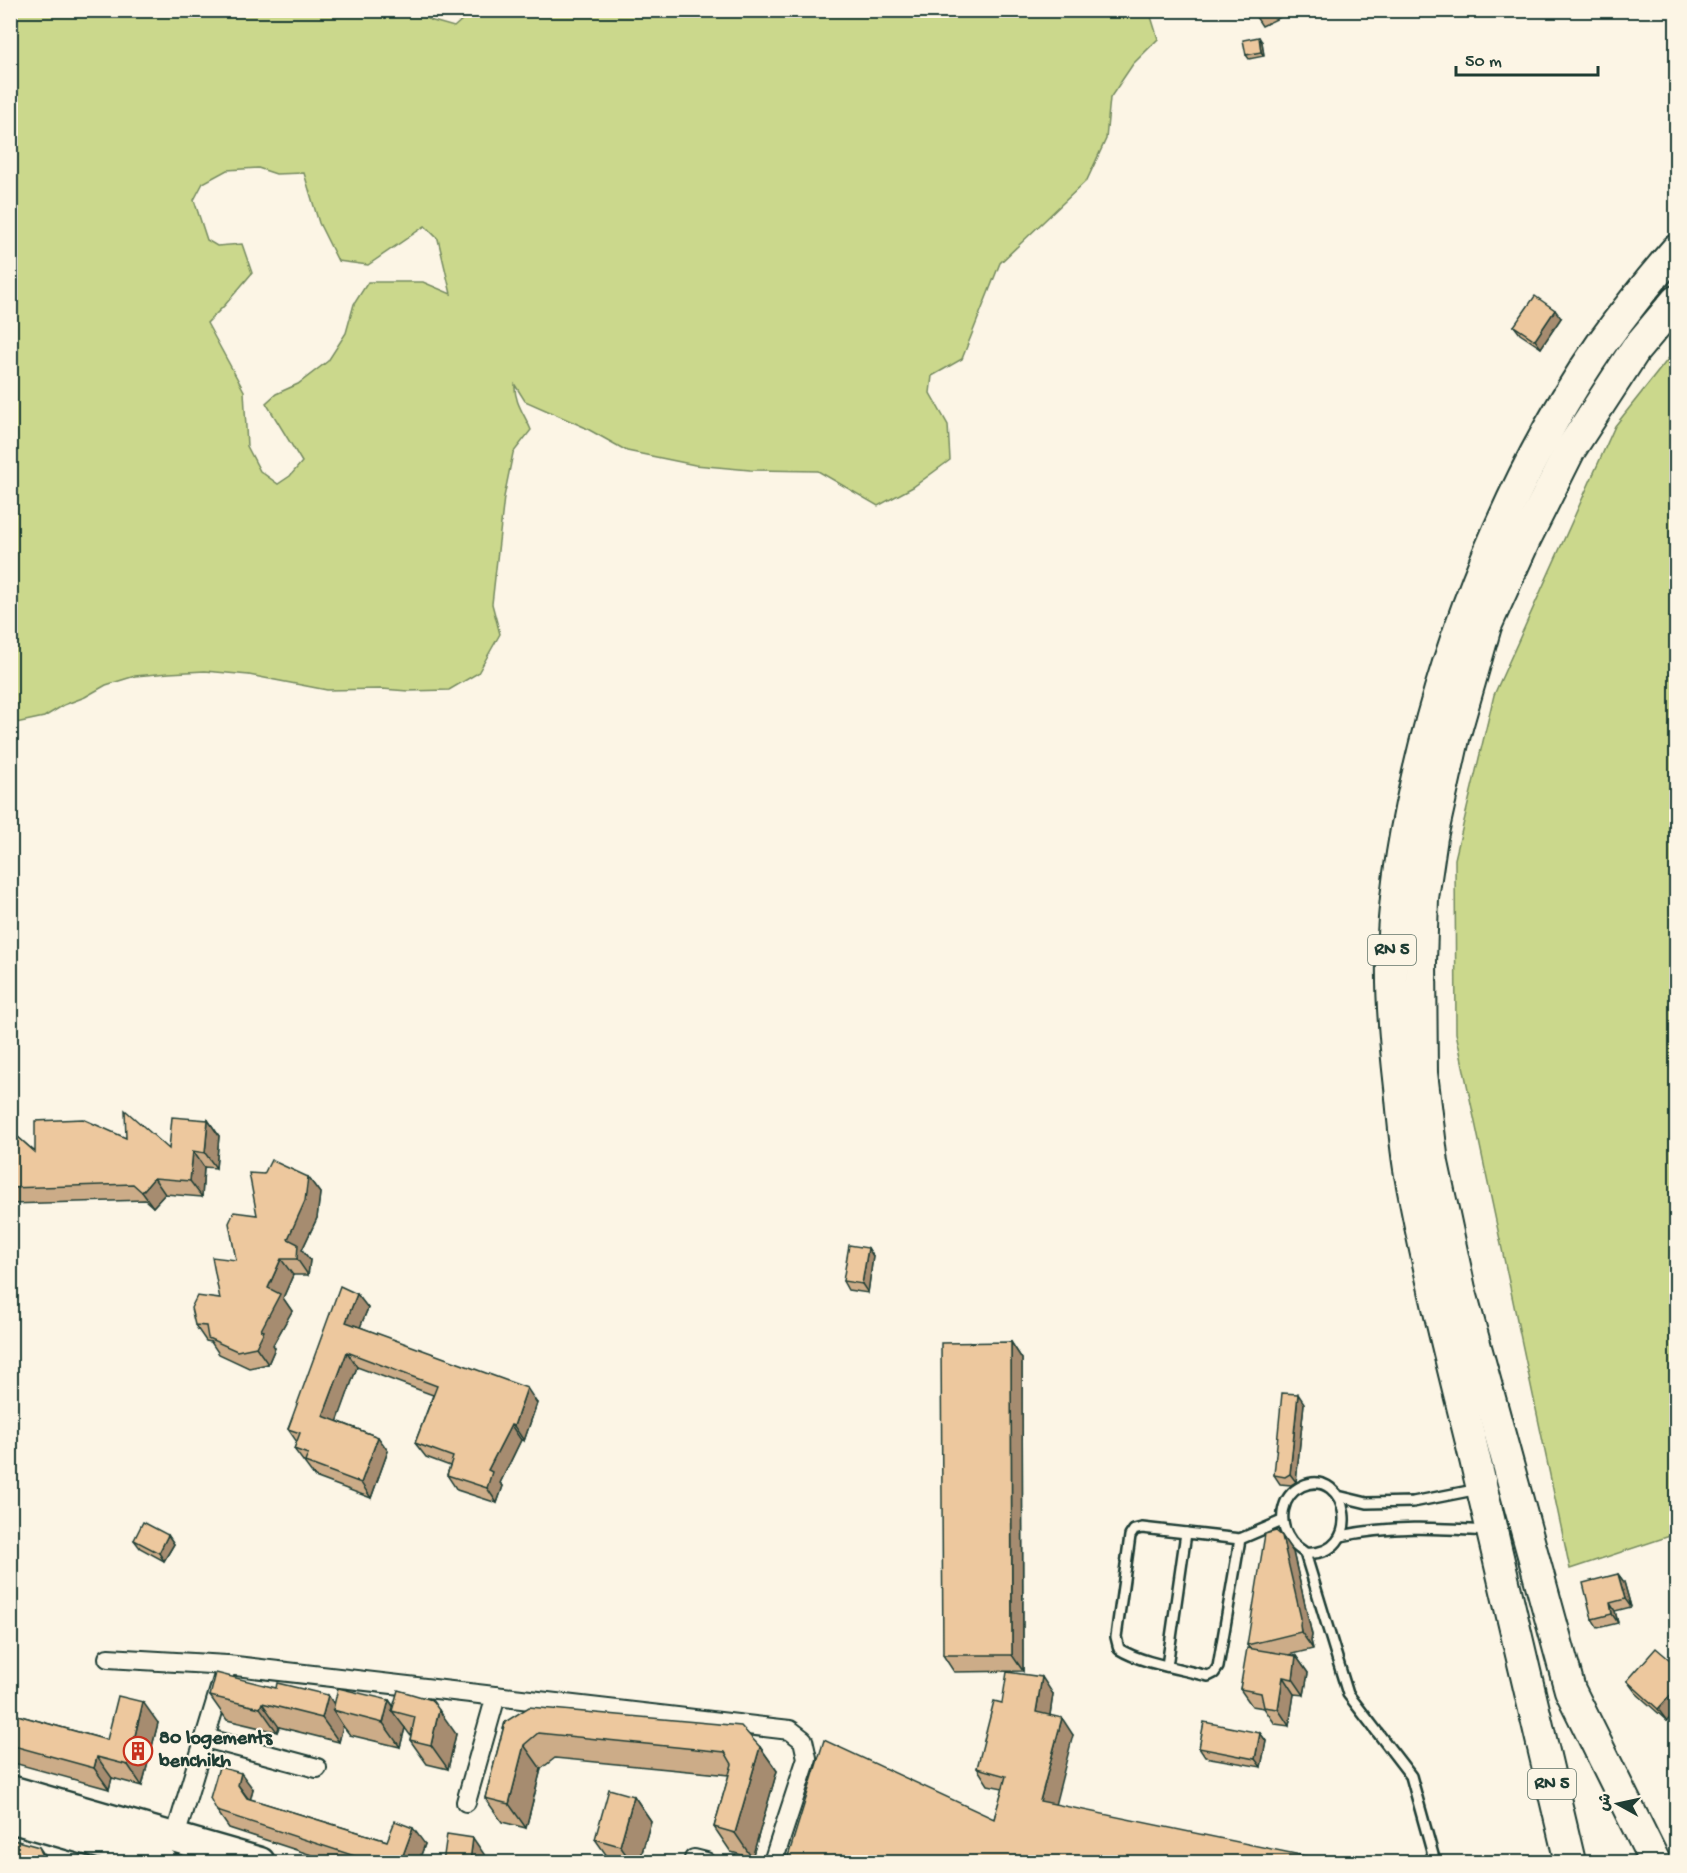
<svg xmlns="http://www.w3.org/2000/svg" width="1687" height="1873" viewBox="0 0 1687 1873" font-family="'Gochi Hand','Playpen Sans Arabic',sans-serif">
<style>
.green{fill:#cbd88c;stroke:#758a60;stroke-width:1.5;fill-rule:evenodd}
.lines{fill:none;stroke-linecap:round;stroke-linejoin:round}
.service-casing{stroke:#1f3d34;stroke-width:14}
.minor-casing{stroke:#1f3d34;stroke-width:22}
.primary-casing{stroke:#1f3d34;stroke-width:33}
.trunk-casing{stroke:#1f3d34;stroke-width:34}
.service{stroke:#fcf5e5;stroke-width:9}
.minor{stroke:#fcf5e5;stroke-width:18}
.primary{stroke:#fcf5e5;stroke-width:28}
.trunk{stroke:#fcf5e5;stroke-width:30}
.wall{fill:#ccac88;stroke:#1f3d34;stroke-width:1.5}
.shaded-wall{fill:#a68c6f;stroke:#1f3d34;stroke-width:1.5}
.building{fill:#edc89e;stroke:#1f3d34;stroke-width:1.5}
.labels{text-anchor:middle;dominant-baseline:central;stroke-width:4.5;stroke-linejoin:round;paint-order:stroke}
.shield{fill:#fcf5e5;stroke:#617469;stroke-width:1.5}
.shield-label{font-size:18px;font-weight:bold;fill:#1f3d34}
.poi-label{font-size:20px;font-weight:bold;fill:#1f3d34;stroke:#fcf5e5;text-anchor:start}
</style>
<rect width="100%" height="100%" fill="#fcf5e5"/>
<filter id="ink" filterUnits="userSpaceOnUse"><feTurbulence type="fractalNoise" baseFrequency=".0167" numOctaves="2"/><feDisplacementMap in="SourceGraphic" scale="12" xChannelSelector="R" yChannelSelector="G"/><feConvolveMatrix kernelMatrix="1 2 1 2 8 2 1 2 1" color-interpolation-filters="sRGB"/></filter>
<g filter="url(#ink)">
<g class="green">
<path d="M 406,10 L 433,21 L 454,27 L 473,10 L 1149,10 L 1158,39 L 1133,64 L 1110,98 L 1106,139 L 1087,180 L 1000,263 L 962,359 L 932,376 L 930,393 L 948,425 L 950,460 L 913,487 L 878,506 L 818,471 L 750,470 L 695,465 L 627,451 L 584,427 L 525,401 L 515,385 C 514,402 525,415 531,430 L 513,453 L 504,497 L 492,604 L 500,634 L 478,673 L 449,690 L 408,691 L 382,689 L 327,690 L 249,675 L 205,671 L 169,673 L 135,676 L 106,685 L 85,697 L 64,705 L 44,717 L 16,723 L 11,722 L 11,11 ZM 258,168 L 276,174 L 304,173 L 319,223 L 338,261 L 368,265 L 425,226 L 438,239 L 451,294 L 423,282 L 368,282 L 354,304 L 346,333 L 328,361 L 298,384 L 276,394 L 266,403 L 302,462 L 290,476 L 278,484 L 260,471 L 247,446 L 244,391 L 207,323 L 225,305 L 252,273 L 242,244 L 217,246 L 207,240 L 194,200 L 203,183 L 227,170 Z"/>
<path d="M 1676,349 L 1676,1534 L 1570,1569 L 1456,1033 L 1455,859 L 1494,695 L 1615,426 Z"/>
</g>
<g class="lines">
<g class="service-casing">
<g id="service">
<path d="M 1338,1496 L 1367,1503 L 1413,1502 L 1479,1489"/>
<path d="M 1341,1536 C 1391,1525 1438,1528 1488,1531"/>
<path d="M 1240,1539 L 1218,1667 L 1214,1673 L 1208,1676 C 1182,1669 1141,1663 1119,1649 L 1116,1637 L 1130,1536 L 1134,1530 L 1142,1528 L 1240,1539 L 1282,1521"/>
<path d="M 1305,1553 C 1366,1558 1348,1465 1302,1486 C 1281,1496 1277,1522 1291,1541 C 1295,1546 1300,1549 1305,1553 L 1348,1694 L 1411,1776 L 1435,1862"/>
<path d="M 1167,1666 L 1186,1533"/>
</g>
</g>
<g class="minor-casing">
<g id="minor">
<path d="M 108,1658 L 227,1665"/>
<path d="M 205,1738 L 317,1768"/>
<path d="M 466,1802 L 496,1696"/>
<path d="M 175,1837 L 227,1665 L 790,1730 L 803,1740 L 807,1758 L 773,1862"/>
<path d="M 694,1859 L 706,1862"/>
</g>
</g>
<g class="primary-casing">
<g id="primary">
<path d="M 10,1790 L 260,1862"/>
<path d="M 10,1818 L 163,1862"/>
</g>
</g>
<g class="trunk-casing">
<g id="trunk">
<path d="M 1570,1862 C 1538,1721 1504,1580 1470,1438 C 1449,1353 1427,1267 1411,1180 C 1405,1149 1403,1118 1400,1087 C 1395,1044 1391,1002 1392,959 C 1393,899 1403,839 1416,781 C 1450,630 1513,471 1602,343 C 1625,311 1650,280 1676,250"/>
<path d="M 1655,1862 L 1570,1690 L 1460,1289 L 1433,1163 L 1422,1073 L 1421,962 L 1423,898 L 1432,837 L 1455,734 L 1486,626 L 1524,542 L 1570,450 L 1635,350 L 1676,301"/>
</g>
</g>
<use href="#service" class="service"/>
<use href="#minor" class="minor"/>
<use href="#primary" class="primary"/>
<use href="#trunk" class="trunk"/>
</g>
<g class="wall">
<path d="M 1253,10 L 1278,10 L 1281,17 L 1262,26 L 1256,17 Z"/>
<path d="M 1262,42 L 1264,56 L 1249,59 L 1246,55 Z"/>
<path d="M 1561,318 L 1541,348 L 1520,334 L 1514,326 Z"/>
<path d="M 208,1120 L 219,1136 L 216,1168 L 204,1167 L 202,1197 L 165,1194 L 153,1207 L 145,1200 L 10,1204 L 10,1130 L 35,1152 L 126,1138 L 169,1149 Z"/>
<path d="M 264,1174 L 308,1177 L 320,1193 L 317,1218 L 302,1250 L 310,1260 L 308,1275 L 293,1275 L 283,1298 L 292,1311 L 273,1345 L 275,1348 L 268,1364 L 249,1368 L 219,1354 L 211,1342 L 206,1341 L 195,1325 L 220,1299 L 236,1260 L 257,1215 Z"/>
<path d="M 868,1248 L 873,1256 L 868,1293 L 848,1290 L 843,1281 Z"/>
<path d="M 357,1294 L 368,1308 L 360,1327 L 537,1403 L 524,1441 L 521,1440 L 500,1483 L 503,1486 L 497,1503 L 457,1490 L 447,1475 L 450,1466 L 426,1457 L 415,1443 L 433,1395 L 357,1367 L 337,1421 L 378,1437 L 388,1451 L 371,1498 L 315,1477 L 294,1449 L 297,1442 L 288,1429 Z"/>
<path d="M 1011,1342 L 1022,1359 L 1023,1671 L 954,1672 L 943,1655 Z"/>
<path d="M 1304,1403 L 1296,1482 L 1291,1485 L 1280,1484 L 1274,1475 Z"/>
<path d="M 168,1535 L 174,1544 L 164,1561 L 140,1548 L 134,1540 Z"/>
<path d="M 1282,1536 L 1293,1552 L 1312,1635 L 1311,1641 L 1313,1649 L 1288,1655 L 1296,1656 L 1308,1673 L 1304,1695 L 1294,1694 L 1289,1726 L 1275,1724 L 1264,1708 L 1252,1706 L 1240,1689 L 1250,1649 L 1247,1645 Z"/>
<path d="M 1618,1574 L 1624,1582 L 1631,1607 L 1615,1611 L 1618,1623 L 1598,1628 L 1592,1619 Z"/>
<path d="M 1677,1666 L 1677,1710 L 1667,1721 L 1636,1693 L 1627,1681 Z"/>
<path d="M 1053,1694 L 1050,1715 L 1073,1735 L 994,1819 L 1003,1788 L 988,1785 L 977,1768 L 1002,1703 Z"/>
<path d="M 210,1696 L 334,1705 L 389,1700 L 394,1707 L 456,1734 L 448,1769 L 427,1764 L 410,1740 L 411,1735 L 410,1735 L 405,1728 L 400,1747 L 350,1735 L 343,1726 L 339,1742 L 279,1727 L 277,1732 L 227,1720 Z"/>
<path d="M 10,1713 L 107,1740 L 158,1723 L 142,1786 L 112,1778 L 109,1789 L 10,1762 Z"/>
<path d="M 505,1722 L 760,1747 L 777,1771 L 752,1858 L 731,1852 L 714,1827 L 729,1775 L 555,1758 L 541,1769 L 526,1828 L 502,1822 L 485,1798 Z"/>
<path d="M 1260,1733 L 1266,1741 L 1261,1767 L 1205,1757 L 1199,1748 Z"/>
<path d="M 253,1789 L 250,1799 L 387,1841 L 425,1844 L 418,1863 L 336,1863 L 229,1828 L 217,1811 Z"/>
<path d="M 634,1796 L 651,1821 L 639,1863 L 612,1863 L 595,1839 Z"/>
</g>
<g class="shaded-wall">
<path d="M 1259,37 L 1262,42 L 1264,56 L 1261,52 Z"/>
<path d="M 1555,310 L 1561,318 L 1541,348 L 1535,340 Z"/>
<path d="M 208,1120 L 219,1136 L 216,1168 L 205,1153 Z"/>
<path d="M 193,1151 L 204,1167 L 202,1197 L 190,1181 Z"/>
<path d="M 308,1177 L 320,1193 L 317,1218 L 302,1250 L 310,1260 L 308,1275 L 297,1259 L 288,1239 Z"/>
<path d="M 154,1178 L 165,1194 L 153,1207 L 142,1192 Z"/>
<path d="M 868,1248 L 873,1256 L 868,1293 L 862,1284 Z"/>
<path d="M 281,1259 L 293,1275 L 283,1298 L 292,1311 L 273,1345 L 275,1348 L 268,1364 L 256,1347 L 261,1330 L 268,1288 Z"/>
<path d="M 357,1294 L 368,1308 L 356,1337 L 346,1322 Z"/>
<path d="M 1011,1342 L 1022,1359 L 1023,1671 L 1012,1655 Z"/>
<path d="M 347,1352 L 357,1367 L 334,1431 L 323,1416 Z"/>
<path d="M 527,1388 L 537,1403 L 524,1441 L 514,1426 Z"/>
<path d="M 1298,1394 L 1304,1403 L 1296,1482 L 1290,1474 Z"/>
<path d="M 511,1425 L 521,1440 L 500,1483 L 503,1486 L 497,1503 L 487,1488 L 488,1470 Z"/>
<path d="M 378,1437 L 388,1451 L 371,1498 L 361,1483 Z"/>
<path d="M 168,1535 L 174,1544 L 164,1561 L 159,1553 Z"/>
<path d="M 1282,1536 L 1293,1552 L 1312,1635 L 1311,1641 L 1313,1649 L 1301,1632 Z"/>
<path d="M 1618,1574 L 1624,1582 L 1631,1607 L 1625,1599 Z"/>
<path d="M 1610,1603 L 1615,1611 L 1618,1623 L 1612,1614 Z"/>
<path d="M 1296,1656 L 1308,1673 L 1304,1695 L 1293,1679 Z"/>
<path d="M 1042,1677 L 1053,1694 L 1048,1728 L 1036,1712 Z"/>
<path d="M 1283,1677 L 1294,1694 L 1289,1726 L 1278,1709 Z"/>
<path d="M 1677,1688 L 1677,1710 L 1667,1721 L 1658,1709 Z"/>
<path d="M 328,1695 L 339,1712 L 333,1710 L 343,1726 L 339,1742 L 322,1718 Z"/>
<path d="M 389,1700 L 397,1712 L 392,1711 L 405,1728 L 400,1747 L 383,1723 Z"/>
<path d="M 143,1702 L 158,1723 L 142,1786 L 128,1765 Z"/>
<path d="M 262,1703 L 279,1727 L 277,1732 L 260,1708 Z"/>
<path d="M 439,1710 L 456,1734 L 448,1769 L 431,1745 Z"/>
<path d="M 1062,1718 L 1073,1735 L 1052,1817 L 1040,1801 Z"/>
<path d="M 1260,1733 L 1266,1741 L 1261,1767 L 1255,1759 Z"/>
<path d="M 524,1745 L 541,1769 L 526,1828 L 509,1804 Z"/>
<path d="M 760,1747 L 777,1771 L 752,1858 L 735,1833 Z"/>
<path d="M 97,1757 L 112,1778 L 109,1789 L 94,1768 Z"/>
<path d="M 241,1773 L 253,1789 L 250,1801 L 238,1785 Z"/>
<path d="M 634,1796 L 651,1821 L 639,1863 L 632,1863 L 620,1846 Z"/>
<path d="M 413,1828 L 425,1844 L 418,1863 L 405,1863 L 402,1858 Z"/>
<path d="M 473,1838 L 490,1863 L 471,1863 L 470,1861 Z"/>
<path d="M 39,1847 L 50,1863 L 46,1863 Z"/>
</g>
<g class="building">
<path d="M 1253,10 L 1270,10 L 1256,17 Z"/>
<path d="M 1259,37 L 1261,52 L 1246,55 L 1243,40 Z"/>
<path d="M 1535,296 L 1555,310 L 1535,340 L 1514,326 Z"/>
<path d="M 125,1110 L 169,1149 L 172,1117 L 208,1120 L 205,1153 L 193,1151 L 190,1181 L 154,1178 L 142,1192 L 133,1184 L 10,1188 L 10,1130 L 35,1152 L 35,1121 L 83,1119 L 126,1138 Z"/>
<path d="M 271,1160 L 308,1177 L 305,1201 L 288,1239 L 298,1244 L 297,1259 L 281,1259 L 268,1288 L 280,1294 L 261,1330 L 264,1331 L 256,1347 L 237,1351 L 208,1338 L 206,1326 L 195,1325 L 191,1308 L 197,1296 L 220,1299 L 212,1257 L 236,1260 L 229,1223 L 234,1212 L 257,1215 L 249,1173 L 264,1174 Z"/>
<path d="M 849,1245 L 868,1248 L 862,1284 L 843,1281 Z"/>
<path d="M 340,1286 L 357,1294 L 346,1322 L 527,1388 L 514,1426 L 511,1425 L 488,1470 L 492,1472 L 487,1488 L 447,1475 L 453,1457 L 415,1443 L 437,1386 L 347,1352 L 323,1416 L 378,1437 L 361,1483 L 305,1462 L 308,1454 L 294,1449 L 300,1433 L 288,1429 Z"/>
<path d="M 1011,1342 L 1012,1655 L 943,1655 L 941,1343 Z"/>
<path d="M 1282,1393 L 1298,1394 L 1290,1474 L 1285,1477 L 1274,1475 Z"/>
<path d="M 143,1522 L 168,1535 L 159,1553 L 134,1540 Z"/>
<path d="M 1276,1531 L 1282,1536 L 1301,1618 L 1300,1625 L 1301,1632 L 1247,1645 L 1265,1534 Z"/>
<path d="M 1618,1574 L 1625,1599 L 1610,1603 L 1612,1614 L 1592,1619 L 1583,1583 Z"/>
<path d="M 1247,1648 L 1296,1656 L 1293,1679 L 1283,1677 L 1278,1709 L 1264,1707 L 1261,1693 L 1240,1689 Z"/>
<path d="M 1656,1648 L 1677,1666 L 1677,1688 L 1658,1709 L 1627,1681 Z"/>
<path d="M 1007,1672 L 1042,1677 L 1036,1712 L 1062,1718 L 1040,1801 L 1339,1863 L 786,1863 L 824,1740 L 994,1819 L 1006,1776 L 977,1768 L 994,1701 L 1002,1703 Z"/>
<path d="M 216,1673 L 276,1688 L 277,1683 L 328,1695 L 322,1718 L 262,1703 L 260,1708 L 210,1696 Z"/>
<path d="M 338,1688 L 389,1700 L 383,1723 L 333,1710 Z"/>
<path d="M 398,1690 L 432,1700 L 439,1710 L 431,1745 L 410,1740 L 415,1717 L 392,1711 Z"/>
<path d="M 118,1696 L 143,1702 L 128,1765 L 97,1757 L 94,1768 L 10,1745 L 10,1713 L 107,1740 Z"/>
<path d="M 529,1707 L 741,1726 L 760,1747 L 735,1833 L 714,1827 L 732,1764 L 725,1752 L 538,1733 L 524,1745 L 509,1804 L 485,1798 L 505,1722 Z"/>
<path d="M 1204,1722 L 1260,1733 L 1255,1759 L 1199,1748 Z"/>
<path d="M 219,1767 L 241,1773 L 238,1785 L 247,1798 L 387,1841 L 395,1821 L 413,1828 L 402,1858 L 384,1863 L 376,1863 L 217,1811 L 210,1798 Z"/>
<path d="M 609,1789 L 634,1796 L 620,1846 L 595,1839 Z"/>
<path d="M 447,1834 L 473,1838 L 470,1861 L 476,1863 L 443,1863 Z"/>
<path d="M 10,1839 L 39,1847 L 46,1863 L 10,1863 Z"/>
</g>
</g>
<defs>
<g id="building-ring" transform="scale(1.5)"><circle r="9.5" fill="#fcf5e5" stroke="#c8321e" stroke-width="1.5"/><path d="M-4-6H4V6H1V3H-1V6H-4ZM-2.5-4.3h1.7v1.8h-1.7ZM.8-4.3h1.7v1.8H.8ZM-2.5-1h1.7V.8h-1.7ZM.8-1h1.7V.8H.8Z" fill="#c8321e"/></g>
</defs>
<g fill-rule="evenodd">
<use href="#building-ring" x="138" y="1751"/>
</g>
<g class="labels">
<g class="shield">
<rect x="1368" y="935" width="48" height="30" rx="4.5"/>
<rect x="1528" y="1769" width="48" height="30" rx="4.5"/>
</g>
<g class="shield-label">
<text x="1392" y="950">RN 5</text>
<text x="1552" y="1784">RN 5</text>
</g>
<g class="poi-label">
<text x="159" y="1739">80 logements<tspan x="159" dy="23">benchikh</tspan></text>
</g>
</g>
<rect width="1687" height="1873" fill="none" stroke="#fcf5e5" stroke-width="36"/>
<rect x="18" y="18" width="1651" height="1837" fill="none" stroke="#1f3d34" stroke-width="2" filter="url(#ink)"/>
<g transform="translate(1618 1804) rotate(278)" stroke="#fcf5e5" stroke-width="4.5" paint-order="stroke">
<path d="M0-4.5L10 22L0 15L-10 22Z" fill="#1f3d34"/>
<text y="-9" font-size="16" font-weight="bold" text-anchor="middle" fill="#1f3d34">ش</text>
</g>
<path d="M1456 66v9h142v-9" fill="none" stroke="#1f3d34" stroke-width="3"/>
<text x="1465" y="66" font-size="18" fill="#1f3d34" stroke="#fcf5e5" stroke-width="4.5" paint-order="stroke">50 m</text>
</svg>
